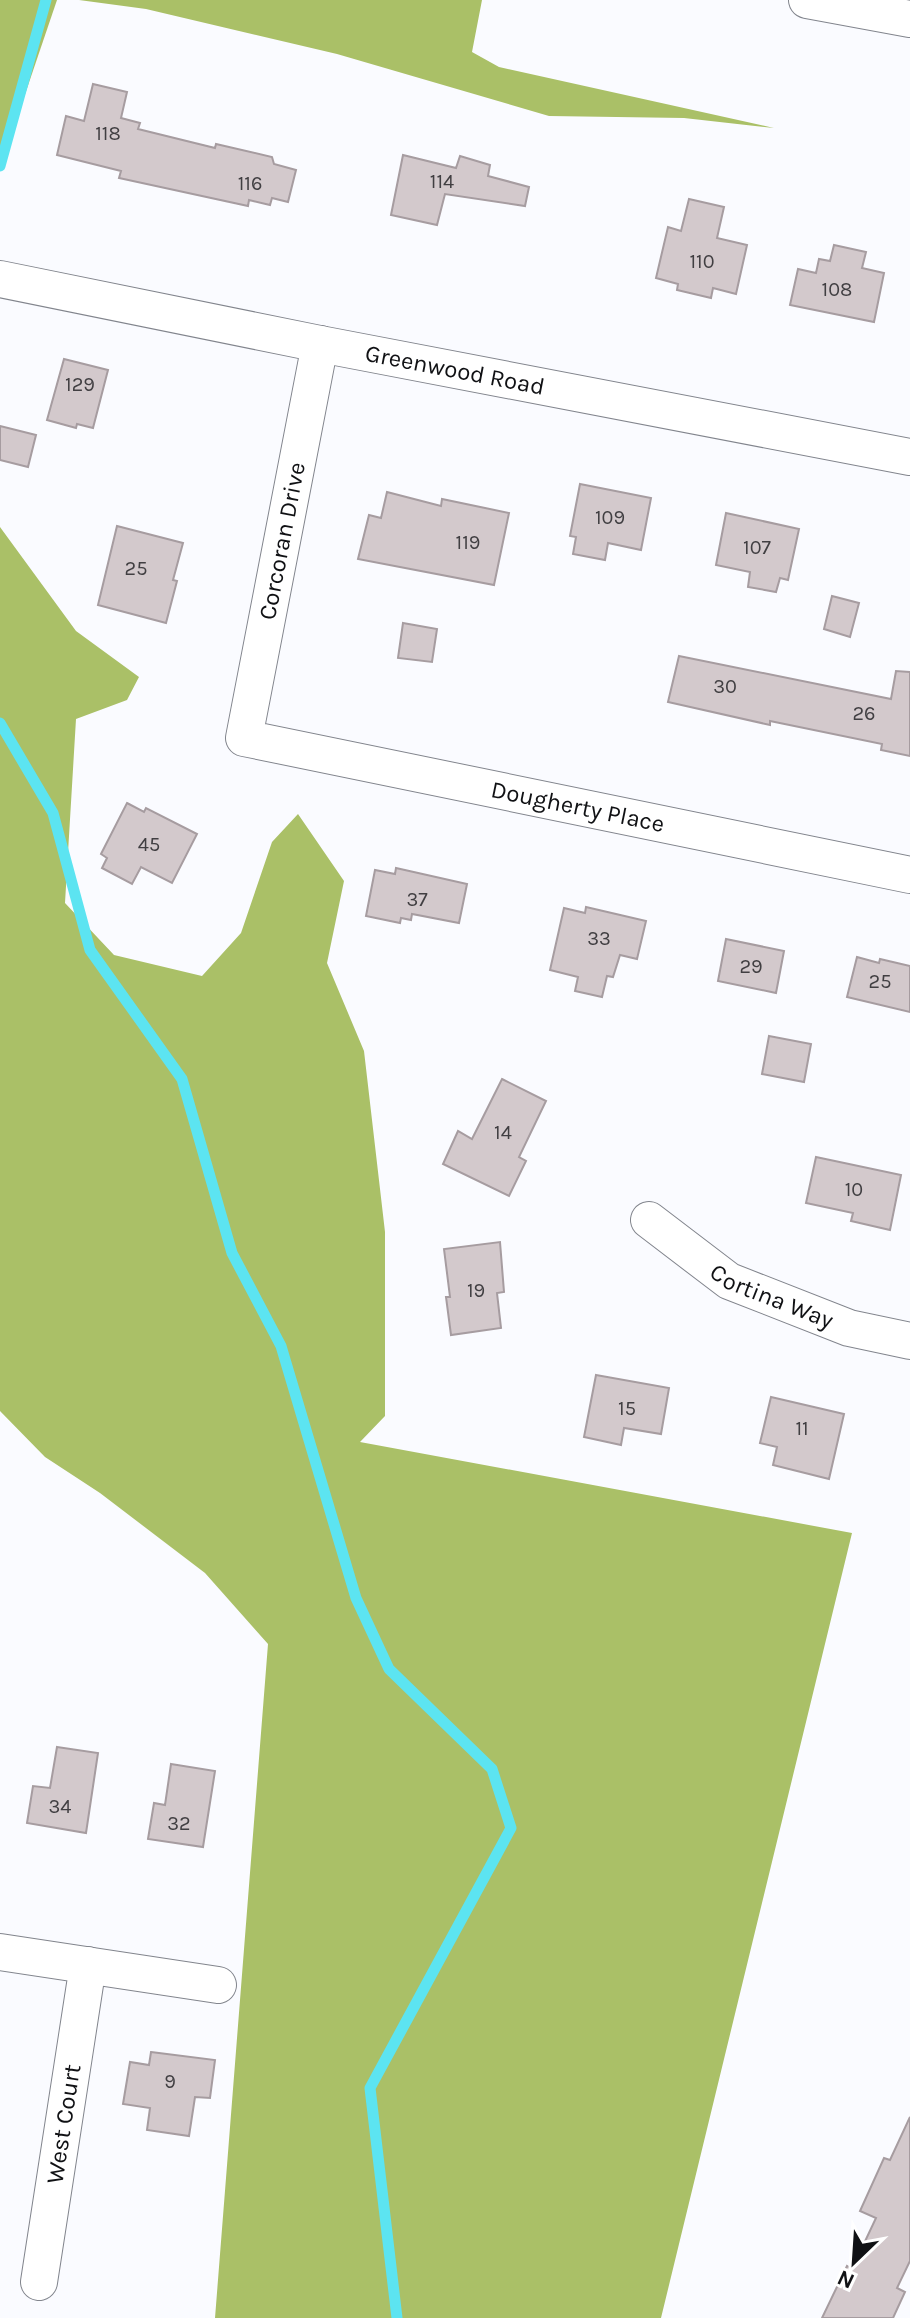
<svg xmlns="http://www.w3.org/2000/svg" width="910" height="2318" viewBox="0 0 910 2318" font-family="Karla,sans-serif">
<style>
.forest{fill:#aac067}
.lines{fill:none;stroke-linecap:round;stroke-linejoin:round}
.stream{stroke:#5ce4f1;stroke-width:11}
.building{fill:#d3c9cc;stroke:#a69ca0;stroke-width:2}
.minor-casing{stroke:#82858d;stroke-width:38}
.minor{stroke:#fff;stroke-width:36}
.labels{text-anchor:middle;dominant-baseline:central;stroke-width:7;stroke-linejoin:round;paint-order:stroke}
.number-label{font-size:20px;fill:#413f42}
.street-label{font-size:24px;fill:#101114;stroke:#fff}
</style>
<rect width="100%" height="100%" fill="#fafbff"/>
<g class="forest">
<path d="M 0,0 L 57,0 L 0,168 Z"/>
<path d="M 79,0 L 482,0 L 472,52 L 499,67 L 774,128 L 684,118 L 549,116 L 337,54 L 146,9 Z"/>
<path d="M 0,527 L 76,631 L 139,677 L 127,700 L 76,719 L 65,903 L 114,955 L 202,976 L 241,933 L 272,842 L 298,814 L 344,881 L 327,963 L 364,1051 L 385,1232 L 385,1416 L 360,1442 L 852,1533 L 661,2318 L 215,2318 L 268,1644 L 205,1573 L 100,1493 L 45,1457 L 0,1411 Z"/>
</g>
<g class="lines">
<g class="stream">
<path d="M 0,166 L 46,0"/>
<path d="M 0,723 L 53,813 L 90,950 L 182,1079 L 232,1253 L 281,1346 L 356,1598 L 389,1669 L 492,1769 L 511,1828 L 370,2088 L 397,2318"/>
</g>
</g>
<g class="building">
<path d="M 93,84 L 127,92 L 121,118 L 140,123 L 138,129 L 215,148 L 216,144 L 272,157 L 274,164 L 296,170 L 288,202 L 272,198 L 270,205 L 249,200 L 248,206 L 119,178 L 121,171 L 57,155 L 66,116 L 84,121 Z"/>
<path d="M 403,155 L 456,168 L 460,156 L 490,165 L 488,176 L 529,187 L 525,206 L 445,194 L 437,225 L 391,215 Z"/>
<path d="M 689,199 L 724,207 L 717,238 L 747,245 L 736,294 L 713,288 L 711,298 L 677,290 L 678,284 L 656,278 L 668,227 L 681,231 Z"/>
<path d="M 834,245 L 866,252 L 862,268 L 884,273 L 874,322 L 790,305 L 798,269 L 816,273 L 819,259 L 830,261 Z"/>
<path d="M 64,359 L 108,370 L 93,428 L 77,424 L 76,428 L 47,420 Z"/>
<path d="M 0,426 L 36,435 L 28,467 L 0,460 Z"/>
<path d="M 580,484 L 651,498 L 641,550 L 608,543 L 605,560 L 573,554 L 576,537 L 570,536 Z"/>
<path d="M 387,492 L 441,506 L 442,499 L 509,513 L 494,585 L 358,559 L 369,515 L 381,518 Z"/>
<path d="M 726,513 L 799,529 L 788,580 L 780,578 L 776,592 L 748,587 L 750,572 L 716,565 Z"/>
<path d="M 117,526 L 183,543 L 173,580 L 177,581 L 166,623 L 98,605 Z"/>
<path d="M 832,596 L 859,603 L 850,637 L 824,629 Z"/>
<path d="M 403,623 L 437,629 L 432,662 L 398,658 Z"/>
<path d="M 679,656 L 891,699 L 896,671 L 910,672 L 910,756 L 881,750 L 882,744 L 770,721 L 770,725 L 668,702 Z"/>
<path d="M 127,803 L 144,812 L 146,808 L 197,834 L 172,883 L 141,867 L 132,884 L 102,868 L 107,858 L 101,854 Z"/>
<path d="M 396,868 L 467,884 L 459,923 L 412,914 L 411,920 L 401,918 L 400,923 L 366,916 L 375,870 L 395,874 Z"/>
<path d="M 586,907 L 646,921 L 637,959 L 620,955 L 613,977 L 607,976 L 602,997 L 575,991 L 578,977 L 550,970 L 564,908 L 585,913 Z"/>
<path d="M 726,939 L 784,951 L 776,993 L 718,981 Z"/>
<path d="M 857,957 L 879,963 L 880,959 L 910,966 L 910,1012 L 847,997 Z"/>
<path d="M 769,1036 L 811,1044 L 804,1082 L 762,1074 Z"/>
<path d="M 502,1079 L 546,1101 L 519,1157 L 526,1161 L 509,1196 L 443,1164 L 458,1131 L 472,1139 Z"/>
<path d="M 816,1157 L 901,1175 L 890,1230 L 851,1221 L 853,1213 L 806,1203 Z"/>
<path d="M 500,1242 L 504,1292 L 497,1293 L 501,1328 L 451,1335 L 446,1297 L 450,1297 L 444,1249 Z"/>
<path d="M 596,1375 L 669,1388 L 661,1434 L 624,1428 L 621,1445 L 584,1437 Z"/>
<path d="M 771,1397 L 844,1414 L 829,1479 L 773,1465 L 777,1447 L 760,1443 Z"/>
<path d="M 57,1747 L 98,1753 L 86,1833 L 27,1823 L 33,1786 L 50,1788 Z"/>
<path d="M 171,1764 L 215,1771 L 203,1847 L 148,1839 L 154,1803 L 165,1805 Z"/>
<path d="M 151,2052 L 215,2060 L 210,2098 L 195,2097 L 189,2136 L 147,2130 L 150,2108 L 123,2104 L 130,2062 L 149,2065 Z"/>
<path d="M 910,2117 L 910,2261 L 897,2288 L 905,2292 L 893,2318 L 822,2318 L 847,2266 L 852,2269 L 876,2218 L 860,2211 L 884,2158 L 890,2160 Z"/>
</g>
<g class="lines">
<g class="minor-casing">
<g id="minor">
<path d="M 807,0 L 910,19"/>
<path id="s1" d="M 0,279 L 320,344 L 910,457"/>
<path id="s2" d="M 320,344 L 244,738 L 910,875"/>
<path id="s3" d="M 649,1220 L 729,1281 L 849,1328 L 910,1341"/>
<path d="M 0,1952 L 218,1985"/>
<path id="s4" d="M 39,2282 L 88,1965"/>
</g>
</g>
<use href="#minor" class="minor"/>
</g>
<g class="labels">
<g class="number-label">
<text x="108" y="133">118</text>
<text x="442" y="181">114</text>
<text x="250" y="183">116</text>
<text x="702" y="261">110</text>
<text x="837" y="289">108</text>
<text x="80" y="384">129</text>
<text x="610" y="517">109</text>
<text x="468" y="542">119</text>
<text x="757" y="547">107</text>
<text x="136" y="568">25</text>
<text x="725" y="686">30</text>
<text x="864" y="713">26</text>
<text x="149" y="844">45</text>
<text x="417" y="899">37</text>
<text x="599" y="938">33</text>
<text x="751" y="966">29</text>
<text x="880" y="981">25</text>
<text x="503" y="1132">14</text>
<text x="854" y="1189">10</text>
<text x="476" y="1290">19</text>
<text x="627" y="1408">15</text>
<text x="802" y="1428">11</text>
<text x="60" y="1806">34</text>
<text x="179" y="1823">32</text>
<text x="170" y="2081">9</text>
</g>
<g class="street-label">
<text stroke="none"><textPath href="#s1" startOffset="464">Greenwood Road</textPath></text>
<text transform="translate(282 541) rotate(-79)">Corcoran Drive</text>
<text stroke="none"><textPath href="#s2" startOffset="742">Dougherty Place</textPath></text>
<text stroke="none"><textPath href="#s3" startOffset="146">Cortina Way</textPath></text>
<text stroke="none"><textPath href="#s4" startOffset="160">West Court</textPath></text>
</g>
</g>
<g transform="translate(854 2262) rotate(205)" stroke="#ffffff" stroke-width="6" paint-order="stroke">
<path d="M0-6L14 30L0 20L-14 30Z" fill="#101114"/>
<text y="-12" font-size="22" font-weight="bold" text-anchor="middle" fill="#101114">N</text>
</g>
</svg>
